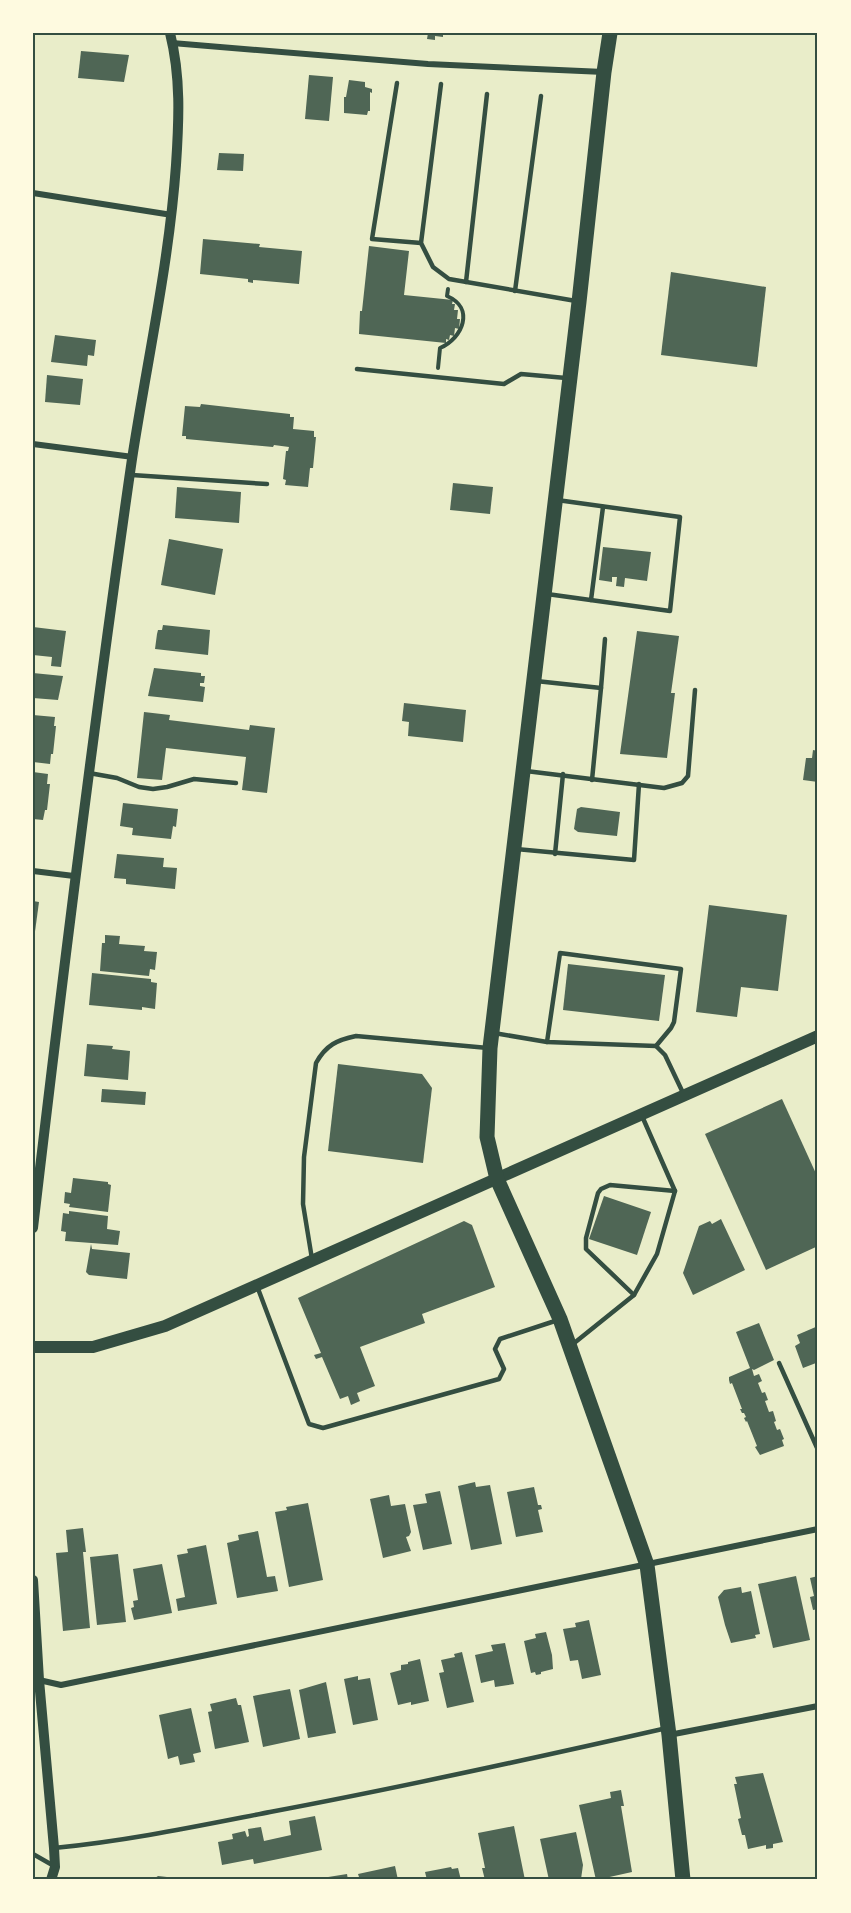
<svg xmlns="http://www.w3.org/2000/svg" width="851" height="1913" viewBox="0 0 851 1913" font-family="Barlow,sans-serif">
<style>
.building{fill:#4f6655}
.lines{fill:none;stroke-linecap:round;stroke-linejoin:round}
.path{stroke:#344e41;stroke-width:4}
.service{stroke:#344e41;stroke-width:4.5}
.minor{stroke:#344e41;stroke-width:6}
.tertiary{stroke:#344e41;stroke-width:10}
.secondary{stroke:#344e41;stroke-width:12}
.primary{stroke:#344e41;stroke-width:15}
.neatline{fill:none;stroke:#344e41;stroke-width:2}
</style>
<rect width="100%" height="100%" fill="#e9edc9"/>
<g class="building">
<path d="M 428,33 L 443,33 L 443,37 L 435,36 L 435,40 L 427,39 Z"/>
<path d="M 81,51 L 129,55 L 124,82 L 78,78 Z"/>
<path d="M 309,75 L 333,77 L 329,121 L 305,119 Z"/>
<path d="M 349,80 L 365,82 L 365,87 L 372,89 L 372,93 L 370,92 L 370,111 L 368,111 L 367,115 L 344,113 L 344,97 L 346,97 Z"/>
<path d="M 219,153 L 244,154 L 243,171 L 217,170 Z"/>
<path d="M 203,239 L 260,244 L 259,247 L 302,251 L 299,284 L 253,280 L 253,283 L 248,282 L 248,279 L 200,274 Z"/>
<path d="M 369,246 L 409,251 L 404,295 L 453,300 L 452,304 L 455,304 L 454,310 L 458,310 L 457,319 L 460,319 L 459,329 L 455,328 L 454,336 L 450,335 L 449,340 L 446,339 L 446,343 L 359,334 L 360,311 L 362,311 Z"/>
<path d="M 671,272 L 766,287 L 757,367 L 661,355 Z"/>
<path d="M 55,335 L 96,340 L 94,356 L 88,355 L 87,366 L 51,362 Z"/>
<path d="M 47,375 L 83,379 L 80,405 L 45,402 Z"/>
<path d="M 201,404 L 290,414 L 290,417 L 294,417 L 293,429 L 314,431 L 314,437 L 316,437 L 313,468 L 310,468 L 308,487 L 285,485 L 286,480 L 283,479 L 286,451 L 288,451 L 289,447 L 274,445 L 273,447 L 186,439 L 186,436 L 182,436 L 185,406 L 200,407 Z"/>
<path d="M 453,483 L 493,487 L 490,514 L 450,510 Z"/>
<path d="M 177,487 L 241,492 L 239,523 L 175,518 Z"/>
<path d="M 169,539 L 223,549 L 215,595 L 161,585 Z"/>
<path d="M 603,547 L 651,552 L 647,581 L 625,578 L 624,587 L 616,586 L 617,577 L 612,577 L 612,582 L 599,580 Z"/>
<path d="M 163,625 L 210,630 L 208,655 L 155,649 L 157,634 L 158,630 L 162,630 Z"/>
<path d="M 33,627 L 66,631 L 61,667 L 51,666 L 52,657 L 33,655 Z"/>
<path d="M 637,631 L 679,636 L 671,693 L 675,693 L 667,758 L 620,754 Z"/>
<path d="M 154,668 L 201,673 L 201,676 L 205,676 L 204,683 L 200,683 L 200,686 L 205,687 L 203,702 L 148,696 Z"/>
<path d="M 33,673 L 63,676 L 58,700 L 33,698 Z"/>
<path d="M 404,703 L 466,710 L 463,742 L 408,736 L 409,722 L 402,721 Z"/>
<path d="M 144,712 L 170,715 L 169,720 L 249,730 L 250,725 L 275,728 L 267,793 L 242,790 L 246,757 L 166,748 L 162,780 L 137,778 Z"/>
<path d="M 33,715 L 55,717 L 54,726 L 56,726 L 53,754 L 51,754 L 50,764 L 33,762 Z"/>
<path d="M 813,750 L 818,751 L 818,782 L 803,780 L 806,758 L 812,758 Z"/>
<path d="M 33,772 L 48,774 L 47,784 L 50,784 L 47,810 L 45,810 L 43,820 L 33,819 Z"/>
<path d="M 123,803 L 178,809 L 176,827 L 173,826 L 171,839 L 132,835 L 133,828 L 120,826 Z"/>
<path d="M 581,807 L 620,812 L 617,836 L 578,832 L 574,829 L 577,809 Z"/>
<path d="M 117,854 L 164,858 L 163,867 L 177,868 L 175,889 L 126,884 L 126,879 L 114,878 Z"/>
<path d="M 33,901 L 39,902 L 34,939 L 33,939 Z"/>
<path d="M 709,905 L 787,915 L 778,991 L 741,987 L 737,1017 L 696,1012 Z"/>
<path d="M 105,935 L 120,936 L 119,944 L 145,946 L 144,951 L 157,952 L 155,970 L 150,969 L 149,976 L 100,971 L 102,943 L 105,943 Z"/>
<path d="M 568,964 L 665,975 L 659,1021 L 563,1010 Z"/>
<path d="M 92,973 L 151,979 L 151,982 L 157,983 L 155,1009 L 142,1007 L 142,1010 L 89,1005 Z"/>
<path d="M 87,1044 L 113,1046 L 112,1049 L 130,1051 L 128,1080 L 84,1076 Z"/>
<path d="M 338,1064 L 422,1074 L 432,1088 L 423,1163 L 328,1151 Z"/>
<path d="M 102,1089 L 146,1092 L 145,1105 L 101,1102 Z"/>
<path d="M 782,1099 L 818,1178 L 818,1246 L 766,1270 L 705,1134 Z"/>
<path d="M 73,1178 L 108,1182 L 108,1184 L 111,1185 L 108,1212 L 69,1207 L 70,1204 L 64,1203 L 65,1192 L 71,1193 Z"/>
<path d="M 604,1196 L 651,1212 L 637,1255 L 589,1239 Z"/>
<path d="M 69,1211 L 108,1216 L 107,1229 L 120,1231 L 118,1245 L 65,1241 L 66,1232 L 61,1231 L 63,1213 L 69,1214 Z"/>
<path d="M 721,1219 L 745,1270 L 693,1295 L 683,1273 L 699,1226 L 710,1221 L 712,1224 Z"/>
<path d="M 464,1221 L 472,1225 L 495,1287 L 422,1314 L 425,1323 L 360,1347 L 375,1386 L 357,1393 L 360,1401 L 351,1405 L 348,1396 L 340,1399 L 322,1357 L 316,1359 L 314,1355 L 321,1353 L 298,1298 Z"/>
<path d="M 91,1244 L 92,1249 L 130,1253 L 127,1279 L 89,1275 L 86,1272 Z"/>
<path d="M 759,1323 L 774,1360 L 754,1370 L 752,1369 L 754,1376 L 759,1374 L 762,1381 L 758,1383 L 762,1393 L 765,1392 L 768,1400 L 765,1401 L 769,1412 L 773,1411 L 776,1421 L 774,1422 L 777,1430 L 780,1429 L 784,1439 L 782,1440 L 784,1446 L 760,1455 L 755,1447 L 757,1446 L 747,1421 L 746,1422 L 744,1418 L 746,1417 L 744,1413 L 742,1413 L 740,1409 L 742,1409 L 732,1383 L 730,1384 L 729,1380 L 729,1377 L 750,1368 L 736,1332 Z"/>
<path d="M 818,1326 L 818,1367 L 816,1363 L 803,1368 L 795,1346 L 800,1343 L 797,1335 Z"/>
<path d="M 475,1482 L 476,1487 L 490,1485 L 502,1544 L 471,1550 L 458,1486 Z"/>
<path d="M 534,1487 L 538,1505 L 541,1505 L 542,1509 L 538,1510 L 543,1532 L 516,1537 L 507,1492 Z"/>
<path d="M 440,1491 L 452,1544 L 423,1550 L 413,1505 L 427,1503 L 425,1494 Z"/>
<path d="M 389,1495 L 391,1506 L 405,1504 L 411,1532 L 409,1536 L 406,1537 L 411,1551 L 383,1558 L 370,1499 Z"/>
<path d="M 308,1503 L 323,1580 L 289,1587 L 275,1512 L 287,1510 L 286,1507 Z"/>
<path d="M 83,1528 L 86,1552 L 83,1552 L 90,1628 L 63,1631 L 56,1553 L 68,1552 L 66,1530 Z"/>
<path d="M 258,1531 L 267,1577 L 275,1576 L 278,1591 L 237,1598 L 227,1543 L 239,1540 L 238,1535 Z"/>
<path d="M 206,1545 L 217,1604 L 178,1611 L 176,1599 L 185,1597 L 177,1555 L 188,1553 L 187,1549 Z"/>
<path d="M 118,1554 L 126,1622 L 97,1625 L 90,1557 Z"/>
<path d="M 162,1564 L 172,1613 L 134,1620 L 131,1608 L 134,1607 L 133,1601 L 138,1600 L 133,1569 Z"/>
<path d="M 796,1576 L 810,1640 L 773,1648 L 758,1584 Z"/>
<path d="M 818,1576 L 818,1609 L 813,1610 L 810,1597 L 814,1596 L 810,1578 Z"/>
<path d="M 741,1587 L 742,1593 L 751,1591 L 760,1634 L 755,1635 L 756,1638 L 731,1643 L 725,1625 L 718,1597 L 724,1590 Z"/>
<path d="M 589,1620 L 601,1675 L 582,1679 L 578,1660 L 570,1661 L 563,1629 L 576,1627 L 575,1623 Z"/>
<path d="M 546,1632 L 552,1655 L 553,1669 L 541,1672 L 541,1674 L 536,1675 L 535,1672 L 531,1673 L 524,1641 L 536,1638 L 535,1634 Z"/>
<path d="M 505,1643 L 514,1684 L 495,1687 L 494,1680 L 481,1683 L 475,1655 L 493,1651 L 491,1645 Z"/>
<path d="M 462,1652 L 474,1702 L 447,1708 L 439,1673 L 444,1672 L 441,1660 L 455,1657 L 454,1654 Z"/>
<path d="M 420,1659 L 429,1701 L 411,1705 L 411,1702 L 398,1705 L 390,1673 L 401,1670 L 401,1665 L 408,1664 L 408,1662 Z"/>
<path d="M 358,1676 L 358,1680 L 370,1678 L 378,1720 L 353,1725 L 344,1679 Z"/>
<path d="M 326,1682 L 336,1733 L 308,1738 L 299,1690 Z"/>
<path d="M 290,1689 L 300,1739 L 263,1747 L 253,1696 Z"/>
<path d="M 236,1698 L 238,1705 L 241,1705 L 249,1742 L 215,1749 L 208,1712 L 212,1711 L 210,1704 Z"/>
<path d="M 191,1708 L 201,1752 L 193,1754 L 195,1762 L 180,1765 L 178,1756 L 168,1759 L 159,1715 Z"/>
<path d="M 763,1773 L 783,1842 L 773,1844 L 773,1848 L 766,1849 L 766,1845 L 748,1849 L 745,1835 L 742,1835 L 738,1819 L 741,1818 L 734,1784 L 737,1784 L 735,1777 Z"/>
<path d="M 621,1790 L 624,1806 L 621,1806 L 632,1872 L 596,1880 L 579,1805 L 611,1798 L 610,1792 Z"/>
<path d="M 315,1816 L 322,1850 L 254,1864 L 253,1859 L 222,1865 L 218,1842 L 233,1839 L 232,1834 L 245,1831 L 247,1837 L 249,1836 L 248,1829 L 261,1827 L 264,1841 L 291,1835 L 289,1821 Z"/>
<path d="M 514,1826 L 525,1880 L 485,1880 L 482,1868 L 485,1868 L 478,1833 Z"/>
<path d="M 576,1832 L 583,1865 L 581,1879 L 549,1880 L 540,1839 Z"/>
<path d="M 395,1866 L 398,1880 L 360,1880 L 358,1874 Z"/>
<path d="M 451,1867 L 452,1869 L 458,1868 L 461,1880 L 427,1880 L 425,1872 Z"/>
<path d="M 347,1874 L 348,1880 L 323,1880 L 322,1878 Z"/>
<path d="M 158,1876 L 167,1877 L 170,1880 L 152,1880 Z"/>
<path d="M 126,1877 L 143,1878 L 143,1880 L 125,1880 Z"/>
</g>
<g class="lines">
<path class="path" d="M 438,368 L 440,348 C 463,338 475,308 447,296 L 448,289"/>
<g class="service">
<path d="M 397,83 L 372,239 L 421,243"/>
<path d="M 441,84 L 421,243 L 433,267 L 449,279 L 576,301"/>
<path d="M 466,282 L 487,94"/>
<path d="M 515,291 L 541,96"/>
<path d="M 357,369 L 504,384 L 521,374 L 566,378"/>
<path d="M 132,475 L 267,484"/>
<path d="M 547,594 L 670,611 L 680,517 L 557,500"/>
<path d="M 591,600 L 603,507"/>
<path d="M 536,681 L 601,688 L 605,639"/>
<path d="M 526,771 L 664,788 L 682,783 L 688,776 L 695,690"/>
<path d="M 89,773 L 117,778 L 139,787 L 153,789 L 167,787 L 194,779 L 236,783"/>
<path d="M 592,780 L 601,688"/>
<path d="M 516,849 L 634,860 L 639,784"/>
<path d="M 555,854 L 563,774"/>
<path d="M 494,1033 L 547,1042 L 656,1046 L 665,1055 L 684,1095"/>
<path d="M 547,1042 L 560,953 L 681,969 L 674,1022 L 671,1028 L 656,1046"/>
<path d="M 312,1259 L 303,1204 L 304,1157 L 316,1063 C 326,1045 337,1040 356,1036 L 488,1048"/>
<path d="M 257,1286 L 309,1424 L 323,1428 L 499,1379 L 504,1369 L 495,1349 L 500,1339 L 558,1320"/>
<path d="M 634,1295 L 586,1249 L 586,1238 L 598,1193 L 601,1189 L 610,1185 L 675,1191"/>
<path d="M 573,1344 L 634,1295 L 657,1254 L 675,1191 L 642,1116"/>
<path d="M 779,1363 L 818,1450"/>
<path d="M 54,1848 C 127,1841 198,1826 270,1812 C 403,1787 535,1758 667,1728"/>
<path d="M 33,1854 L 54,1866"/>
</g>
<g class="minor">
<path d="M 172,43 L 428,64 L 604,72"/>
<path d="M 33,193 L 172,215"/>
<path d="M 33,444 L 133,457"/>
<path d="M 33,871 L 74,876"/>
<path d="M 33,1675 L 39,1680 L 61,1685 L 818,1529"/>
<path d="M 669,1735 L 818,1706"/>
<path d="M 815,1880 L 818,1879"/>
</g>
<g class="tertiary">
<path d="M 33,1228 C 63,971 95,715 132,459 C 147,361 169,264 176,165 C 179,120 181,77 170,33"/>
<path d="M 33,1580 L 39,1680 L 54,1848 L 55,1867 L 51,1880"/>
</g>
<path class="secondary" d="M 33,1347 L 93,1347 L 165,1326 L 818,1036"/>
<path class="primary" d="M 610,33 L 604,72 L 579,302 L 490,1048 L 487,1137 L 497,1179 L 560,1319 L 647,1565 L 669,1735 L 683,1880"/>
</g>
<rect width="851" height="1913" fill="none" stroke="#fefae0" stroke-width="69"/>
<rect x="34" y="34" width="782" height="1844" class="neatline"/>
</svg>
